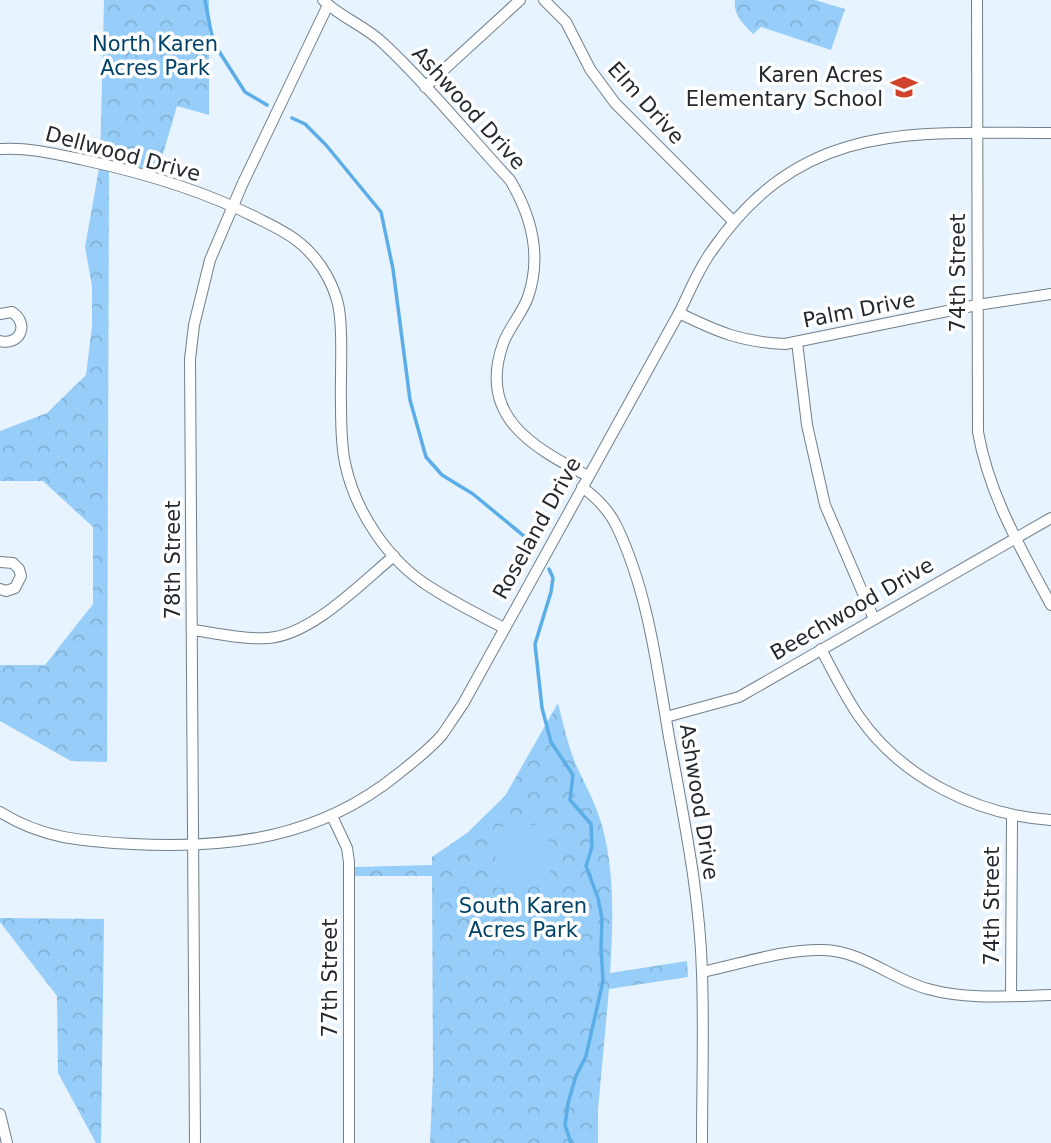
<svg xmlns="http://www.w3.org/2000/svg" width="1051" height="1143" viewBox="0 0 1051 1143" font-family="'DejaVu Sans',sans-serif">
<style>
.park{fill:url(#park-crowns)}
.pitch{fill:#97cef9}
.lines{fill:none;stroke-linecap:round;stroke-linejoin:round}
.stream{stroke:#5bade7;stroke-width:3.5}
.street-casing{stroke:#717f8a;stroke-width:12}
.street{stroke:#fff;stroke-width:10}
.labels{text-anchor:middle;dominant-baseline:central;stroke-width:7;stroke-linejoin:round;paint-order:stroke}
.park-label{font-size:21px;fill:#004369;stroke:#fff}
.poi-label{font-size:21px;fill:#23292e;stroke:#fff;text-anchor:end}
.street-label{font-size:21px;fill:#23292e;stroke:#fff}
</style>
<defs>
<pattern id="park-crowns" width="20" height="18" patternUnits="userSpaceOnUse" patternTransform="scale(1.75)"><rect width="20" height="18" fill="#97cef9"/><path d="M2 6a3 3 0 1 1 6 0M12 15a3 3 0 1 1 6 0" fill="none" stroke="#82b1d6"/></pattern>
</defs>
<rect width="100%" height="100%" fill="#e7f3fe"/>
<g class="park">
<path d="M 104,0 L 209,0 L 209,115 L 177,106 L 156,178 L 109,166 L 107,762 L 71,761 L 0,721 L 0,665 L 45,665 L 93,604 L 93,527 L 43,481 L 0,481 L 0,431 L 47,413 L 86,375 L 92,326 L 92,286 L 85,247 L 100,163 Z"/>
<path d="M 735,0 L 815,0 L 845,9 L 831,50 L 761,27 L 753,34 C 743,23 733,16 735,0 Z"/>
<path d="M 558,703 C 563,723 568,745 576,765 C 586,786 597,806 603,829 C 615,876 613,924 610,973 L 687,961 L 688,977 L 609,989 L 598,1110 L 598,1143 L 430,1143 L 433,1074 L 432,876 L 355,876 L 355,867 L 432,865 L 432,857 L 467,833 L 505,796 Z"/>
<path d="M 0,918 L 104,919 L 101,1143 L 96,1143 L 58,1073 L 57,996 L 0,922 Z"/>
</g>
<path class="pitch" d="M 548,824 L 551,885 L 497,888 L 494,827 Z"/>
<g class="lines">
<g class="stream">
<path d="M 205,0 L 213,42 L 245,92 L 267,105"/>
<path d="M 292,118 L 305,124 L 326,145 L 381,212 L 393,269 L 410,400 L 426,457 L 442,475 L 473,494 L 536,546"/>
<path d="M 549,569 L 553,578 L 551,592 L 535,644 L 542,708 L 551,742 L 573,775 L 570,800 L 591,824 L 592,847 L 586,866 L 598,898 L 602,919 L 601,947 L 603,981 L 586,1056 L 576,1076 L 568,1103 L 565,1125 L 571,1143"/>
</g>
<g class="street-casing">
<g id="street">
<path d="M 323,0 C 341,18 366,26 384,44 C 429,86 468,135 510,180 C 531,215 542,256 528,297 C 522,314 509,327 503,344 C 477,417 534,448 588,476"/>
<path d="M 544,0 L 566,22 L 590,69 L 615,103 L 734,222"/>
<path d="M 977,0 L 978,432 C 989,495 1021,549 1051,605"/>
<path d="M 425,87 L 520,0"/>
<path d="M 0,149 C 28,147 56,154 84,160 C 144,173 203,190 259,219 C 271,225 284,231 296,240 C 315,254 330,276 337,300 C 344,323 340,378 341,405 C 341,424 341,444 345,463 C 355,511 388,561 430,587 C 453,602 479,615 504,628"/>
<path d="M 679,313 C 718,332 741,342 785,344 L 977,305 L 1051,294"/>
<path d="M 0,314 L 12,312 C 30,324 20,346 0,341"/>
<path d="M 797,342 L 807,425 L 825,505 L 874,619"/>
<path d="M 582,487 C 597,498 609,510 617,527 C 648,592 657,667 669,737 C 683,815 700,894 702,973 C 704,1030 702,1087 702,1143"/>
<path d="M 0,562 L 13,563 L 19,569 L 21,576 L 15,588 L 6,591 L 0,589"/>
<path d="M 192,630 C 217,633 243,640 268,638 C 312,635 361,583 394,556"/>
<path d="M 821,649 C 833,672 844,694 858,715 C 901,778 977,815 1051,820"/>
<path d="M 666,717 L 739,697 L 1051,518"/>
<path d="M 0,812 C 43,839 83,841 132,844 C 231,849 319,838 398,774 C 413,762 429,750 442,735 C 449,725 456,714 463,704 L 679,313 C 689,293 698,270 711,252 C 801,120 910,133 1051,133"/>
<path d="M 332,816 L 347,848 L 349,862 L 349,1143"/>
<path d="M 702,972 C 741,964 783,949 823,950 C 863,951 891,979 928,989 C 967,1000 1011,996 1051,995"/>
<path d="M 1011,996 L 1012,816"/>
<path d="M 0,1114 L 7,1143"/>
<path d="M 195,1143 L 190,359 L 194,325 L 210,260 L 242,185 L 328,5"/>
</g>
</g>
<use href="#street" class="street"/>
</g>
<defs>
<g id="school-bare" transform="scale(2.1)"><path d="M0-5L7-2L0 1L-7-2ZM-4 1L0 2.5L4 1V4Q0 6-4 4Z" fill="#cf432d" stroke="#fff" stroke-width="2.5" paint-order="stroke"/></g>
</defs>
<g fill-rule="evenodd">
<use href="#school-bare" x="904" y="87"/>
</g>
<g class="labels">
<g class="park-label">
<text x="155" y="44">North Karen<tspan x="155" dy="24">Acres Park</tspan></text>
<text x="523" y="906">South Karen<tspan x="523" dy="24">Acres Park</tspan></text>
</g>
<g class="poi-label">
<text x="883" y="75">Karen Acres<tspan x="883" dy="24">Elementary School</tspan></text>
</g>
<g class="street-label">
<text transform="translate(646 103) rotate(48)">Elm Drive</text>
<text transform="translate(469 108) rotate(48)">Ashwood Drive</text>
<text transform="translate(123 154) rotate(15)">Dellwood Drive</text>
<text transform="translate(958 273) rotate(-90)">74th Street</text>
<text transform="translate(859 310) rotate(-11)">Palm Drive</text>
<text transform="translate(537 528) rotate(-61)">Roseland Drive</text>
<text transform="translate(173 560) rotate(-90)">78th Street</text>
<text transform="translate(852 609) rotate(-30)">Beechwood Drive</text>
<text transform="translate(699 802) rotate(81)">Ashwood Drive</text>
<text transform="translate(992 906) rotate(-90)">74th Street</text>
<text transform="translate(330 978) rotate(-90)">77th Street</text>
</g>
</g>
</svg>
